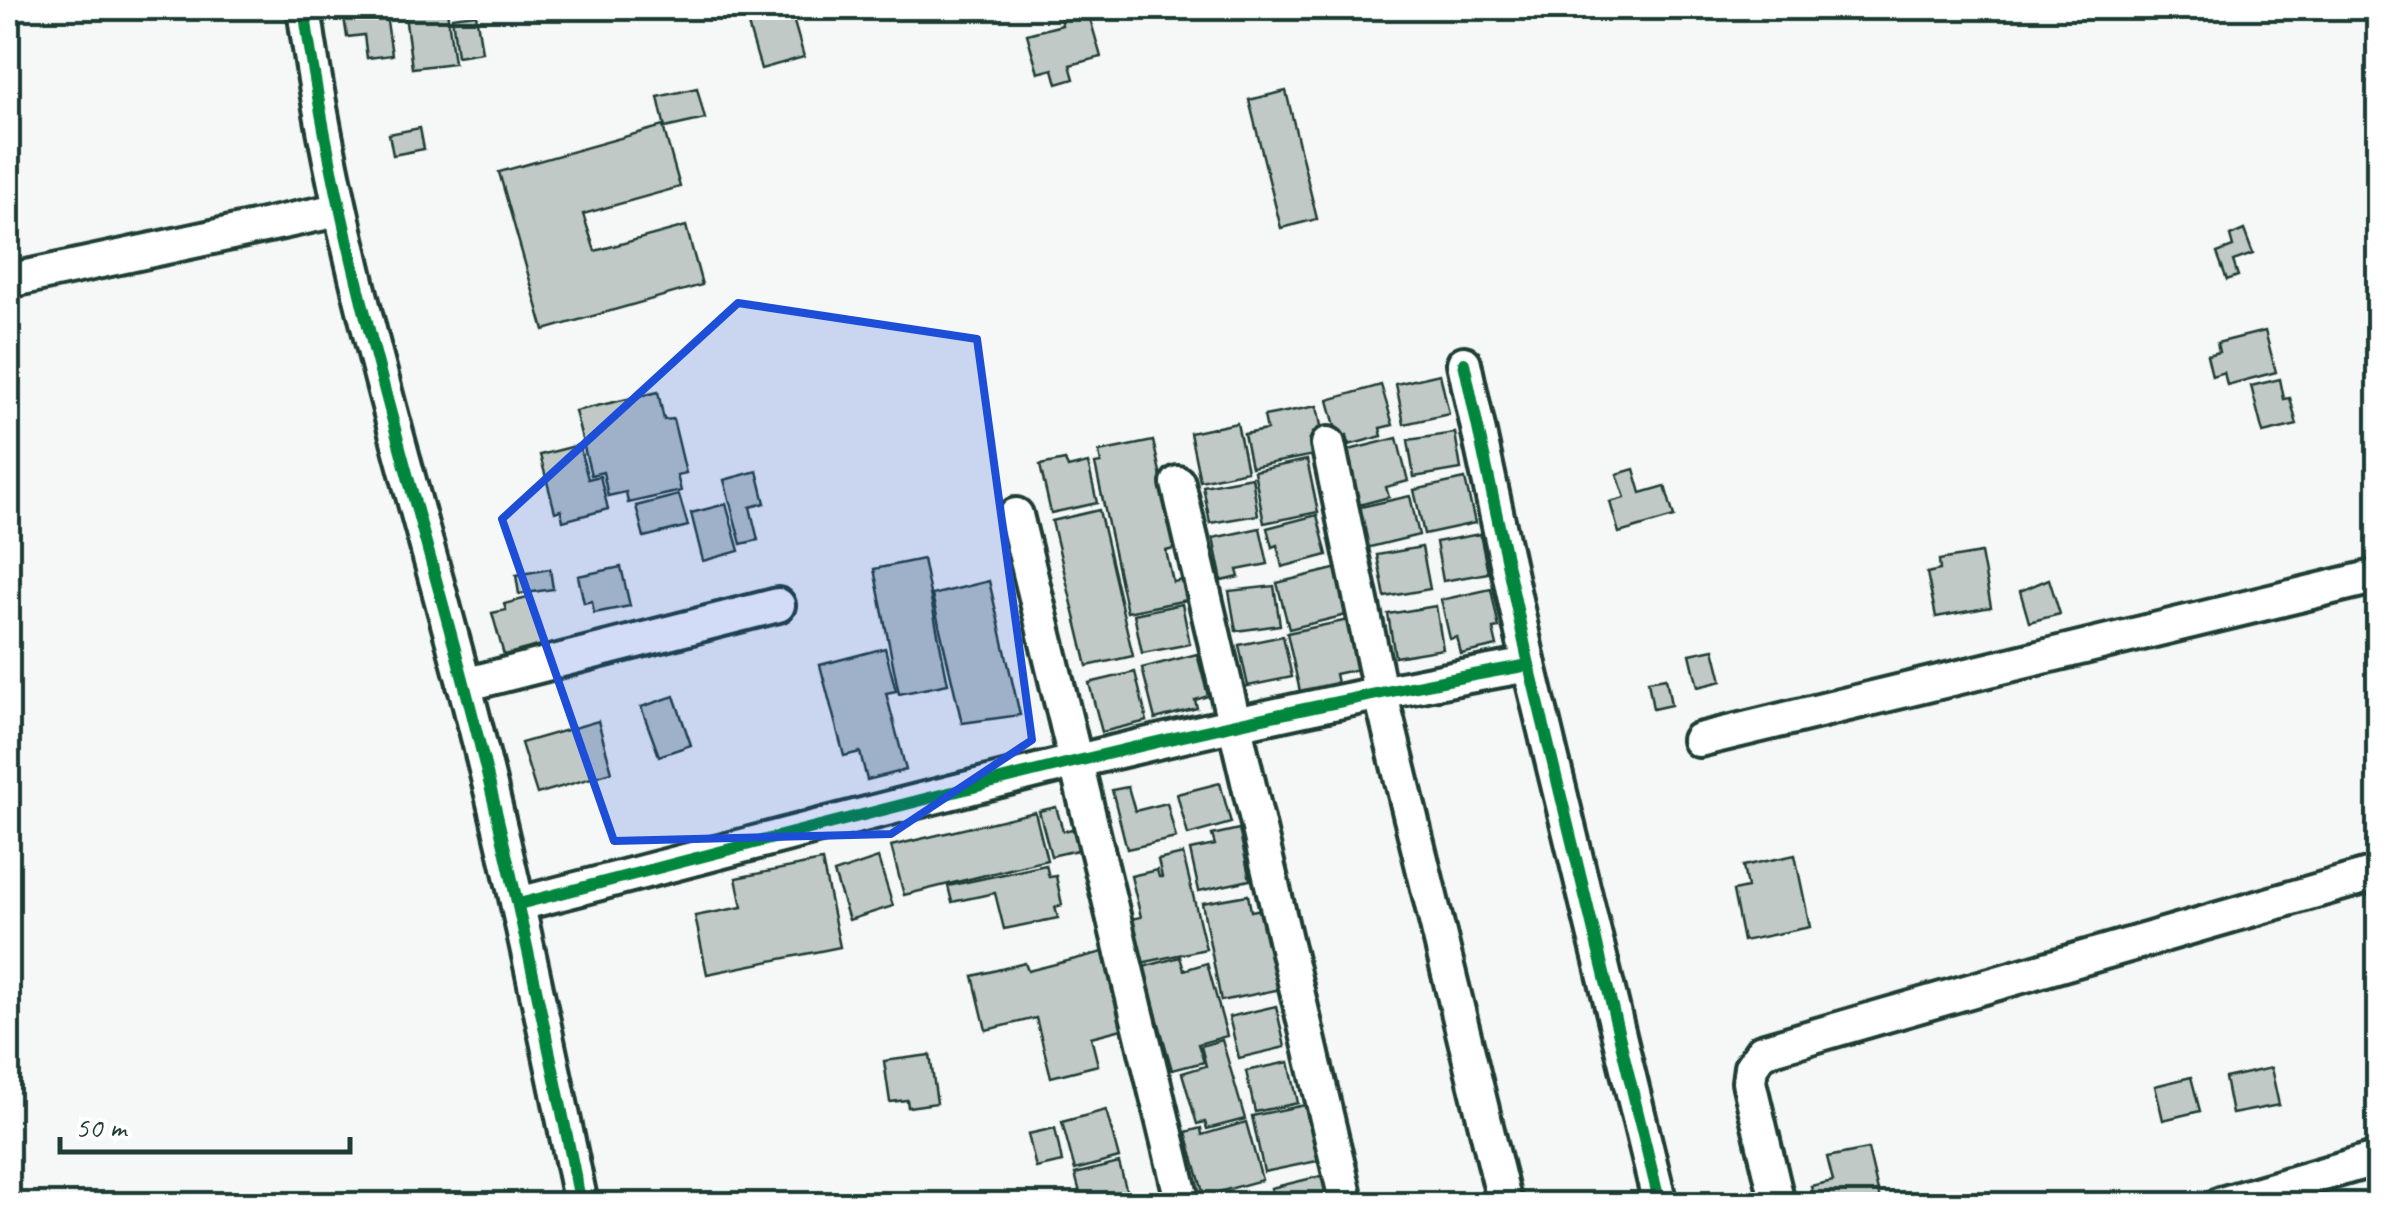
<svg xmlns="http://www.w3.org/2000/svg" width="2386" height="1212" viewBox="0 0 2386 1212" font-family="Caveat,sans-serif">
<style>
.building{fill:#c0c9c6;stroke:#1f3d34;stroke-width:2.5}
.lines{fill:none;stroke-linecap:round;stroke-linejoin:round}
.street-casing{stroke:#1f3d34;stroke-width:40}
.street{stroke:#fff;stroke-width:32}
.cycleway-casing{stroke:#fff;stroke-width:19}
.cycleway{stroke:#00873e;stroke-width:12}
.marked{fill:#1d4ed8;fill-opacity:0.2;stroke:#1d4ed8;stroke-width:8;stroke-linejoin:round}
</style>
<rect width="100%" height="100%" fill="#f6f7f7"/>
<filter id="ink" filterUnits="userSpaceOnUse"><feTurbulence type="fractalNoise" baseFrequency=".01" numOctaves="2"/><feDisplacementMap in="SourceGraphic" scale="20" xChannelSelector="R" yChannelSelector="G"/><feConvolveMatrix kernelMatrix="1 2 1 2 8 2 1 2 1" color-interpolation-filters="sRGB"/></filter>
<g filter="url(#ink)">
<g class="building">
<path d="M 361,8 L 385,8 L 392,55 L 367,58 L 364,35 L 347,37 L 343,10 Z"/>
<path d="M 743,8 L 790,8 L 804,57 L 761,69 Z"/>
<path d="M 1074,8 L 1087,8 L 1101,57 L 1070,65 L 1074,79 L 1057,84 L 1053,69 L 1038,73 L 1027,34 L 1062,25 L 1059,12 Z"/>
<path d="M 447,10 L 454,63 L 412,68 L 405,15 Z"/>
<path d="M 476,14 L 482,52 L 457,56 L 452,17 Z"/>
<path d="M 697,88 L 705,119 L 665,128 L 658,97 Z"/>
<path d="M 1286,91 L 1317,219 L 1281,228 L 1249,100 Z"/>
<path d="M 663,126 L 680,187 L 583,214 L 595,251 L 686,226 L 702,285 L 544,330 L 499,172 Z"/>
<path d="M 420,128 L 424,149 L 393,155 L 389,134 Z"/>
<path d="M 2244,230 L 2253,254 L 2233,261 L 2238,276 L 2227,280 L 2217,253 L 2233,247 L 2230,236 Z"/>
<path d="M 2265,331 L 2276,372 L 2227,385 L 2224,372 L 2212,376 L 2207,355 L 2219,352 L 2217,343 Z"/>
<path d="M 1440,374 L 1449,414 L 1404,424 L 1396,384 Z"/>
<path d="M 2280,379 L 2284,399 L 2290,398 L 2297,425 L 2263,433 L 2251,386 Z"/>
<path d="M 1381,385 L 1393,425 L 1380,428 L 1382,436 L 1349,445 L 1347,435 L 1338,437 L 1328,400 Z"/>
<path d="M 658,392 L 664,420 L 673,419 L 686,473 L 677,475 L 681,491 L 628,503 L 626,492 L 608,496 L 603,472 L 591,475 L 575,411 Z"/>
<path d="M 1317,406 L 1323,436 L 1310,439 L 1314,455 L 1251,467 L 1244,434 L 1267,430 L 1264,416 Z"/>
<path d="M 1237,423 L 1247,471 L 1200,481 L 1190,433 Z"/>
<path d="M 1455,433 L 1461,469 L 1414,477 L 1408,440 Z"/>
<path d="M 1397,438 L 1408,481 L 1386,487 L 1389,497 L 1355,506 L 1341,452 Z"/>
<path d="M 1153,441 L 1177,548 L 1166,551 L 1173,582 L 1183,580 L 1187,600 L 1127,612 L 1095,464 L 1101,463 L 1099,452 Z"/>
<path d="M 579,445 L 588,479 L 600,476 L 608,509 L 563,521 L 561,510 L 555,512 L 540,455 Z"/>
<path d="M 1065,460 L 1068,468 L 1088,463 L 1097,503 L 1051,513 L 1040,465 Z"/>
<path d="M 1307,460 L 1318,512 L 1264,523 L 1254,471 Z"/>
<path d="M 1634,469 L 1641,493 L 1665,486 L 1674,517 L 1619,533 L 1610,502 L 1625,498 L 1617,474 Z"/>
<path d="M 757,471 L 765,503 L 750,507 L 758,540 L 741,544 L 724,480 Z"/>
<path d="M 1252,477 L 1258,515 L 1210,523 L 1203,486 Z"/>
<path d="M 1465,479 L 1475,523 L 1424,534 L 1414,490 Z"/>
<path d="M 679,495 L 688,526 L 644,537 L 636,506 Z"/>
<path d="M 1410,496 L 1419,535 L 1366,548 L 1356,508 Z"/>
<path d="M 726,504 L 739,551 L 703,561 L 691,513 Z"/>
<path d="M 1099,510 L 1133,656 L 1087,666 L 1052,521 Z"/>
<path d="M 1317,515 L 1327,555 L 1282,567 L 1277,545 L 1272,547 L 1267,528 Z"/>
<path d="M 1260,528 L 1268,564 L 1237,570 L 1239,577 L 1222,581 L 1213,538 Z"/>
<path d="M 1480,534 L 1488,573 L 1443,581 L 1436,542 Z"/>
<path d="M 1422,547 L 1430,589 L 1385,597 L 1377,555 Z"/>
<path d="M 1981,553 L 1991,607 L 1936,617 L 1927,573 L 1940,570 L 1939,560 Z"/>
<path d="M 923,559 L 948,684 L 899,694 L 874,569 Z"/>
<path d="M 621,567 L 630,606 L 594,613 L 592,601 L 584,603 L 578,576 Z"/>
<path d="M 1338,568 L 1350,614 L 1289,629 L 1277,583 Z"/>
<path d="M 550,569 L 553,589 L 519,594 L 516,575 Z"/>
<path d="M 2049,579 L 2060,614 L 2029,622 L 2020,591 Z"/>
<path d="M 989,581 L 1020,715 L 962,723 L 932,595 Z"/>
<path d="M 1274,586 L 1280,625 L 1236,631 L 1229,591 Z"/>
<path d="M 1491,589 L 1499,628 L 1493,629 L 1497,646 L 1461,654 L 1457,637 L 1450,639 L 1441,600 Z"/>
<path d="M 531,597 L 545,644 L 504,655 L 492,613 L 506,610 L 504,604 Z"/>
<path d="M 1182,604 L 1190,644 L 1142,653 L 1134,614 Z"/>
<path d="M 1436,606 L 1443,649 L 1395,657 L 1388,614 Z"/>
<path d="M 1353,619 L 1363,668 L 1335,674 L 1338,688 L 1301,696 L 1287,633 Z"/>
<path d="M 1283,636 L 1292,677 L 1248,686 L 1239,645 Z"/>
<path d="M 885,648 L 896,691 L 886,693 L 906,770 L 867,780 L 860,752 L 844,756 L 820,665 Z"/>
<path d="M 1714,649 L 1722,681 L 1698,687 L 1690,654 Z"/>
<path d="M 1197,654 L 1208,696 L 1195,700 L 1197,708 L 1155,719 L 1142,668 Z"/>
<path d="M 1135,672 L 1147,721 L 1102,732 L 1089,683 Z"/>
<path d="M 1666,678 L 1671,705 L 1653,709 L 1648,681 Z"/>
<path d="M 674,696 L 691,745 L 659,756 L 641,707 Z"/>
<path d="M 598,721 L 612,772 L 537,794 L 521,743 Z"/>
<path d="M 1220,783 L 1231,823 L 1188,835 L 1177,794 Z"/>
<path d="M 1128,787 L 1135,811 L 1167,803 L 1176,838 L 1127,849 L 1112,790 Z"/>
<path d="M 1056,807 L 1063,831 L 1077,828 L 1082,849 L 1051,856 L 1039,811 Z"/>
<path d="M 1035,812 L 1047,860 L 904,895 L 891,846 Z"/>
<path d="M 1239,829 L 1250,880 L 1199,891 L 1190,850 L 1215,845 L 1212,835 Z"/>
<path d="M 1183,854 L 1206,949 L 1141,963 L 1131,919 L 1141,917 L 1131,876 L 1157,870 L 1159,877 L 1162,877 L 1158,860 Z"/>
<path d="M 1795,855 L 1810,927 L 1743,941 L 1733,891 L 1747,888 L 1743,866 Z"/>
<path d="M 878,858 L 893,906 L 849,920 L 834,873 Z"/>
<path d="M 822,861 L 840,947 L 707,974 L 695,916 L 742,907 L 736,878 Z"/>
<path d="M 1046,865 L 1049,877 L 1056,876 L 1062,905 L 1055,907 L 1058,918 L 1004,929 L 995,893 L 952,902 L 948,886 Z"/>
<path d="M 1248,895 L 1251,911 L 1262,909 L 1265,927 L 1268,927 L 1281,989 L 1221,1001 L 1202,903 Z"/>
<path d="M 1103,952 L 1122,1029 L 1091,1037 L 1098,1065 L 1051,1077 L 1036,1018 L 986,1030 L 973,976 L 1025,963 L 1028,971 Z"/>
<path d="M 1180,957 L 1184,970 L 1207,963 L 1227,1036 L 1198,1044 L 1204,1062 L 1172,1070 L 1143,967 Z"/>
<path d="M 1276,1006 L 1285,1047 L 1239,1058 L 1229,1017 Z"/>
<path d="M 1222,1040 L 1245,1119 L 1207,1129 L 1205,1122 L 1197,1124 L 1182,1073 L 1206,1066 L 1201,1046 Z"/>
<path d="M 930,1055 L 937,1103 L 908,1107 L 907,1100 L 890,1102 L 884,1061 Z"/>
<path d="M 1289,1062 L 1298,1103 L 1255,1112 L 1246,1071 Z"/>
<path d="M 2271,1068 L 2279,1105 L 2232,1114 L 2225,1078 Z"/>
<path d="M 2191,1077 L 2200,1111 L 2163,1120 L 2155,1086 Z"/>
<path d="M 1310,1104 L 1322,1160 L 1264,1172 L 1252,1116 Z"/>
<path d="M 1106,1110 L 1119,1158 L 1075,1170 L 1062,1122 Z"/>
<path d="M 1246,1122 L 1262,1180 L 1204,1196 L 1186,1132 L 1201,1128 L 1202,1135 Z"/>
<path d="M 1055,1128 L 1062,1162 L 1036,1168 L 1028,1134 Z"/>
<path d="M 1868,1149 L 1881,1204 L 1816,1204 L 1811,1186 L 1833,1181 L 1827,1157 Z"/>
<path d="M 1119,1163 L 1130,1203 L 1164,1194 L 1166,1204 L 1083,1204 L 1075,1174 Z"/>
<path d="M 1325,1175 L 1332,1204 L 1275,1204 L 1271,1188 Z"/>
<path d="M 1260,1193 L 1263,1204 L 1213,1204 Z"/>
</g>
<g class="lines">
<g class="street-casing">
<g id="street">
<path d="M 304,8 C 335,236 404,457 463,679 C 509,853 545,1029 581,1204"/>
<path d="M 8,281 L 338,210"/>
<path d="M 1464,363 L 1529,665 L 1660,1204"/>
<path d="M 1328,444 L 1380,691 L 1505,1204"/>
<path d="M 1178,483 L 1347,1204"/>
<path d="M 1016,515 L 1183,1204"/>
<path d="M 464,685 L 778,605"/>
<path d="M 1699,740 L 2378,576"/>
<path d="M 519,904 C 854,818 1187,725 1529,665"/>
<path d="M 1778,1204 L 1749,1082 L 1751,1067 L 1762,1051 L 2378,873"/>
<path d="M 2221,1204 L 2378,1158"/>
</g>
</g>
<use href="#street" class="street"/>
<g class="cycleway-casing">
<g id="cycleway">
<path d="M 304,8 C 335,236 404,457 463,679 C 509,853 545,1029 581,1204"/>
<path d="M 1464,363 L 1529,665 L 1660,1204"/>
<path d="M 519,904 C 854,818 1187,725 1529,665"/>
</g>
</g>
<use href="#cycleway" class="cycleway"/>
</g>
</g>
<path class="marked" d="M 738,303 L 977,339 L 1032,740 L 891,834 L 614,841 L 502,519 Z"/>
<rect width="2386" height="1212" fill="none" stroke="#fff" stroke-width="40"/>
<rect x="20" y="20" width="2346" height="1172" fill="none" stroke="#1f3d34" stroke-width="4" filter="url(#ink)"/>
<path d="M60 1137v15h290v-15" fill="none" stroke="#1f3d34" stroke-width="5"/>
<text x="75" y="1137" font-size="30" fill="#1f3d34" stroke="#ffffff" stroke-width="8" paint-order="stroke">50 m</text>
</svg>
